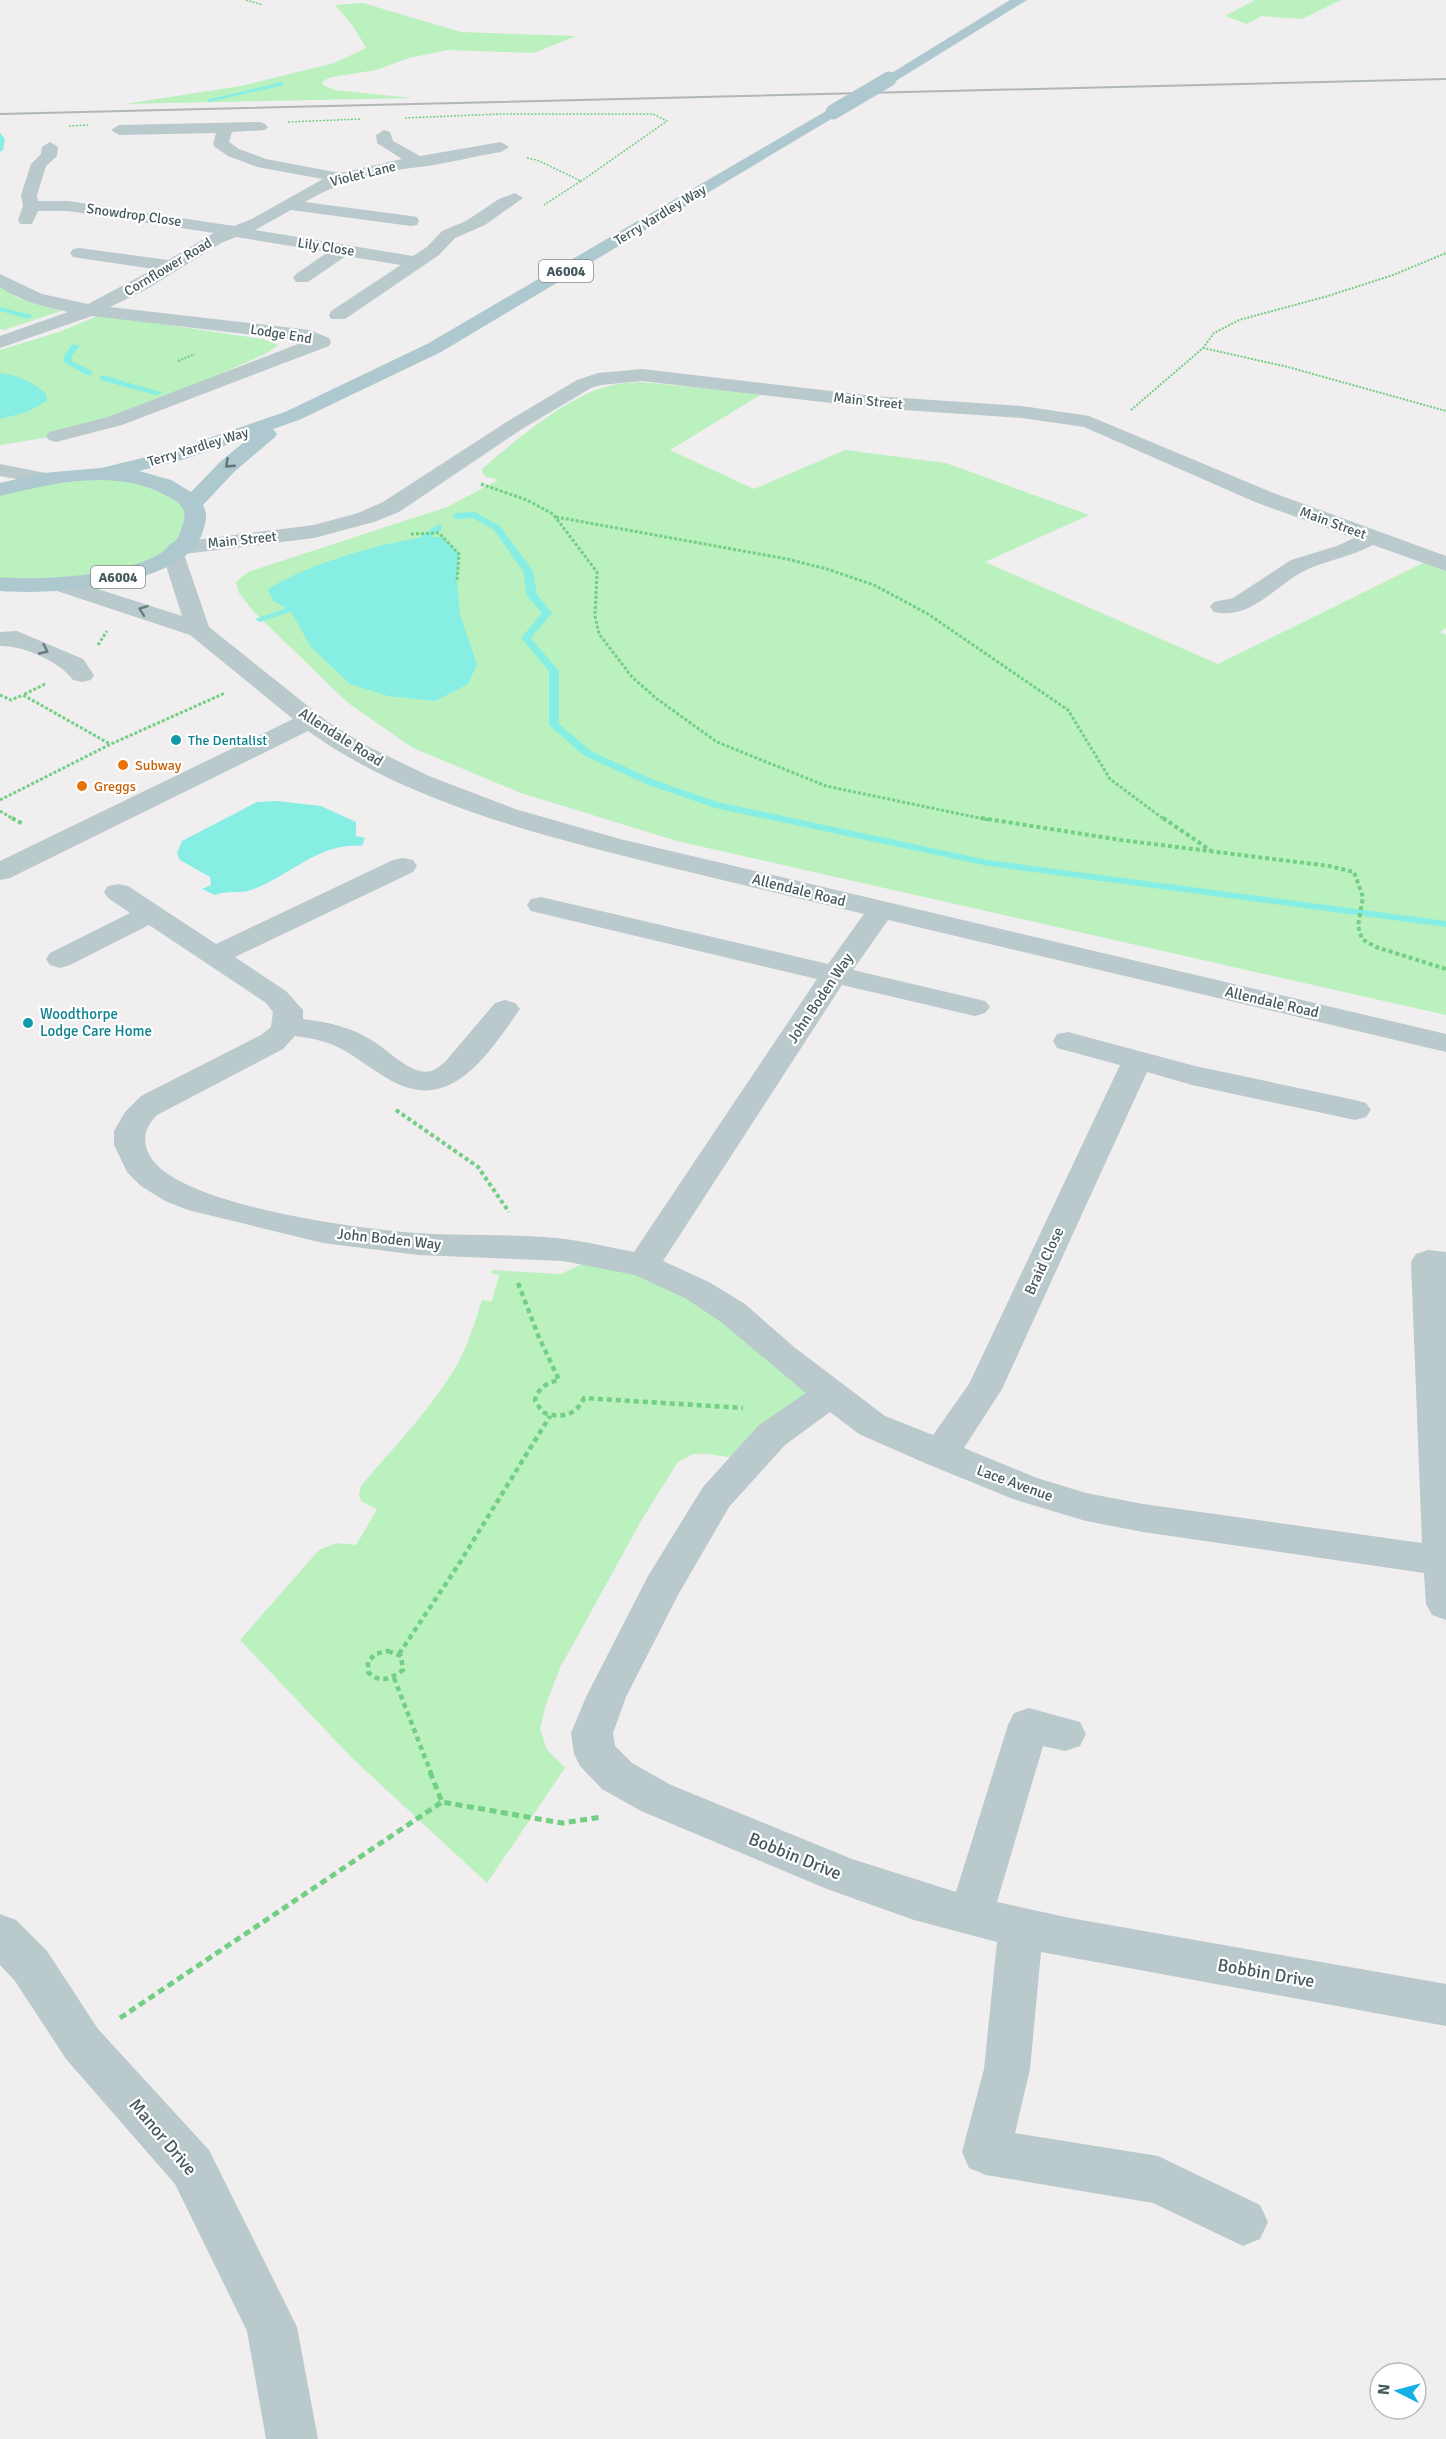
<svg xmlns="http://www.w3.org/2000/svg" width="1446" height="2439" viewBox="0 0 1446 2439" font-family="Signika,sans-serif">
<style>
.green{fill:#bbf0bf}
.water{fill:#87eee4}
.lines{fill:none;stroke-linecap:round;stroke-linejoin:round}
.stream{fill:#87eee4;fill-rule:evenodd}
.path-far5{stroke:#72cf84;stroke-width:1.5;stroke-dasharray:2 1.5;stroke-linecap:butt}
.path-far4{stroke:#72cf84;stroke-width:2;stroke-dasharray:2 1.5;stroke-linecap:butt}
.path-far3{stroke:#72cf84;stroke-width:3;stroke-dasharray:3 2;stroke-linecap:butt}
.path-far2{stroke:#72cf84;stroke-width:4;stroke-dasharray:4 3;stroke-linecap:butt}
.path-far1{stroke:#72cf84;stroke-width:4.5;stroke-dasharray:5 4;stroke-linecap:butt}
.path{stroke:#72cf84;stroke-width:5;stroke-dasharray:7 4.5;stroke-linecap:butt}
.minor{fill:#b9c9cc;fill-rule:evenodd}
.major{fill:#adc8ce;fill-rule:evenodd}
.rail{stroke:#b0b6b9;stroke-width:2}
.major-bridge{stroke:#adc8ce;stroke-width:15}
.oneway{stroke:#607578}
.oneway2{stroke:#687b7e}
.culture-dot{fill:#0f9aa8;stroke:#fff;stroke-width:2}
.food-dot{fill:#e8710a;stroke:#fff;stroke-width:2}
.labels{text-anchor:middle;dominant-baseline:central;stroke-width:4.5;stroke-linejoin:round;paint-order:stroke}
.far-street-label{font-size:14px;fill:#46595c;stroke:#fff}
.shield{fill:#fff;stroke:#7e8b8d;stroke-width:1.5}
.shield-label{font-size:14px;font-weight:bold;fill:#46595c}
.far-culture-label{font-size:14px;fill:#0d838f;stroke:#fff;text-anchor:start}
.far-food-label{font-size:14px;fill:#c56008;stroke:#fff;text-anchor:start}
.street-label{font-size:15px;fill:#46595c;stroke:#fff}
.culture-label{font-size:15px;fill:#0d838f;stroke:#fff;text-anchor:start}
.near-street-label{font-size:18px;fill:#46595c;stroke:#fff}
</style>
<rect width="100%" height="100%" fill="#f1eeef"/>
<g class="green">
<path d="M 1255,0 L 1341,0 L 1302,19 L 1261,16 L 1247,24 L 1225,16 Z"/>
<path d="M 363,3 L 461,32 L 576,36 L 534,53 L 448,50 L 409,58 L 376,70 L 331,77 L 323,81 L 323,85 L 335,90 L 412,98 L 124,104 L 241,86 L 334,63 L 366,48 L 353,26 L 335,5 Z"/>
<path d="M 0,279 L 15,297 L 61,311 L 4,330 L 0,329 Z"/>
<path d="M 100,315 L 263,339 L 278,345 L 267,353 L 115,421 L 56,436 L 0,445 L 0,350 L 59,332 Z"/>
<path d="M 641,382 L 762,394 L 670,450 L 754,489 L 845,450 L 946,463 L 1089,515 L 985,562 L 1218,664 L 1425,562 L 1446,569 L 1446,628 L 1440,632 L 1446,635 L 1446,1015 L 677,841 L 521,793 L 413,748 L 348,703 L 253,611 L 239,593 L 236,582 L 248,572 L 447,507 L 498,480 L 484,476 L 482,469 C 515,441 567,396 609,386 C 619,383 630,383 641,382 Z"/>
<path d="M 124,476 L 192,504 L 179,548 L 111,579 L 0,584 L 0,490 Z"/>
<path d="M 599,1256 L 643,1265 L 830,1394 L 749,1460 L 707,1454 L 693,1454 L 677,1463 L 640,1523 L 560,1668 L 546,1704 L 540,1729 L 547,1750 L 565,1768 L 487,1883 L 351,1757 L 240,1640 L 319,1550 L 336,1543 L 356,1545 L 377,1509 L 361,1501 L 359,1494 L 361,1486 C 394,1447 431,1409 457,1365 C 468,1345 475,1322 482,1300 L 492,1301 L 499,1275 L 491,1273 L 492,1270 L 561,1274 Z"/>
</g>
<g class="water">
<path d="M 0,373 C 19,376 32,381 46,394 L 47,401 L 27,412 L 0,419 Z"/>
<path d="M 425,537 L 443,537 L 459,554 L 457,581 L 460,615 L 477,664 L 468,684 L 435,701 L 388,696 L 350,684 L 311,647 L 290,610 L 273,601 L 268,589 C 311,563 375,545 425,537 Z"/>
<path d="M 277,801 L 321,806 L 356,822 L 356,836 L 365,838 L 362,846 C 319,842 290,876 251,890 C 240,894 227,890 215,895 L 202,889 L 211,885 L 210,877 L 180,860 L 177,853 L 182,841 L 257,802 Z"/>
</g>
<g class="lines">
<g class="stream">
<path d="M 282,82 L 284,85 L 209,102 L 206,100 Z"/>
<path d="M 0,133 L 5,139 L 3,150 L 0,152 Z"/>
<path d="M 0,307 L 31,315 L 32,317 L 28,319 L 0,311 Z"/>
<path d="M 73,344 L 80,346 L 72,355 L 72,361 L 92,371 L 92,375 L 86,375 L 64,362 L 64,355 Z"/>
<path d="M 100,376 L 106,376 L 163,393 L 156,395 L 100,380 Z"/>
<path d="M 475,512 L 500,526 L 533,571 L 537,595 L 552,613 L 531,638 L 559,671 L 559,724 L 591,751 L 654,780 L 718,802 L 988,860 L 1446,921 L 1446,927 L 988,866 L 715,808 L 646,784 L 583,755 L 549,725 L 549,671 L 521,638 L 542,613 L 527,596 L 523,571 L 494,530 L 473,518 L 456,519 L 452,516 L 456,513 Z"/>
<path d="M 439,524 L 442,525 L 442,529 L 428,539 L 422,539 L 422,535 Z"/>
<path d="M 287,608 L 295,610 L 260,622 L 255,619 Z"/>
</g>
<g class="path-far5">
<path d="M 246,0 L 263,5"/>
<path d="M 405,118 L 500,114 L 653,114 L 667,121 L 580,182"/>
<path d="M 288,122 L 361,119"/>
<path d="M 69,126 L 88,125"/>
<path d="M 527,158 L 537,160 L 581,181 L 544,205"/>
</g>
<g class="path-far4">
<path d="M 1203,348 L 1288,367 L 1446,411"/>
<path d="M 178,361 L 195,354"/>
<path d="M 1131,410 L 1203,348 L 1214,333 L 1239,320 L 1328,296 L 1393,275 L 1446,253"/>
</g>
<g class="path-far3">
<path d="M 481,484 L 527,500 L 553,514 L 597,572 L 595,616 L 599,634 L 632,677 L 657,699 L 717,742 L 826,786 L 989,820"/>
<path d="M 556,517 L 787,559 L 827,569 L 874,585 L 928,614 L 1068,710 L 1110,779 L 1165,820"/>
<path d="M 411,534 L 439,533 L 459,554 L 457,581"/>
<path d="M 98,645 L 107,631"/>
<path d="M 45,684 L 23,695 L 110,744"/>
<path d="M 0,695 L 11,700 L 23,695"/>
<path d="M 0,800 L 111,744 L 225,693"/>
<path d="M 0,811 L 15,820"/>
</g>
<g class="path-far2">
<path d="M 12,818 L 23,824"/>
<path d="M 981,818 L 1121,840 L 1329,866 L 1354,872 L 1363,897 L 1358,926 L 1362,939 L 1376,947 L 1446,969"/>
<path d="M 1163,818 L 1210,850"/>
<path d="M 396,1110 L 478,1167 L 509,1212"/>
</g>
<g class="path-far1">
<path d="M 518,1283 L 538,1335 L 559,1380 C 547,1383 539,1387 535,1400 L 542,1412 C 560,1419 576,1416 584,1398 L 743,1408"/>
<path d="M 388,1651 L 401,1656 L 403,1670 C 389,1679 381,1684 368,1672 L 368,1662 L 375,1654 Z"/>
<path d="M 399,1654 L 457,1567 L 550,1416"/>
<path d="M 394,1678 L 431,1773"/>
</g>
<g class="path">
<path d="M 430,1772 L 442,1802 L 562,1823 L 602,1817"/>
<path d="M 120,2018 L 442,1802"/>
</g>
<g class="minor">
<path d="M 260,122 L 265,124 L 268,127 L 265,130 L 232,132 L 229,142 L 239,149 L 266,159 L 340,173 L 402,159 L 377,143 L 376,135 L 384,130 L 390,132 L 393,141 L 420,156 L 501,142 L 509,147 L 501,152 C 474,156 446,164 419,167 C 378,172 340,181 305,202 L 411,216 L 417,217 L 419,221 L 417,225 L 411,226 L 291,210 L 255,230 L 413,256 L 427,247 L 442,231 L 466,221 L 499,199 L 515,193 L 523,198 L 485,225 L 455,238 L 439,255 L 345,319 L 331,319 L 329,315 L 331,311 L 401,265 L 346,256 L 308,282 L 296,282 L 293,278 L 296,274 L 328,252 L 236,237 L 221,243 L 147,289 L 110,307 L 310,330 L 329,338 L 331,342 L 329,346 L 122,425 L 56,442 L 49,440 L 46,436 L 49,432 L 108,417 L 306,341 L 92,316 L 0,348 L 0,336 L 68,312 C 45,307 20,301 0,287 L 0,274 L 42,294 L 88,304 L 154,269 L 79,258 L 73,257 L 70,253 L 73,249 L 79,248 L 168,260 L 214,233 L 68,211 L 38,211 L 32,224 L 20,224 L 18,220 L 23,206 L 21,195 L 31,164 L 41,154 L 42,147 L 50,142 L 58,147 L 57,156 L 46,166 L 37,195 L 38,201 L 68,201 L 234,226 L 252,219 L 323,179 L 257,167 L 228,156 L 215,147 L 213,144 L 216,133 L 119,135 L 111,130 L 119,125 Z"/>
<path d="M 642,369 L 874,396 L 1022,406 L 1089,416 L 1271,492 L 1446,556 L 1446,571 L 1373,545 C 1352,556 1330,560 1308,569 C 1277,583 1252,621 1214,612 L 1210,607 L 1214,602 L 1233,598 L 1291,560 L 1337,546 L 1354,538 L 1255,502 L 1084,427 L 1022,418 L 874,408 L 642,381 L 601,385 L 591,388 L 522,429 L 399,512 L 374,522 L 314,538 L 184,554 L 209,627 L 328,722 L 367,746 L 429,776 L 515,809 L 620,839 L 1446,1034 L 1446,1052 L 888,920 L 853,970 L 985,1001 L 990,1007 L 985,1013 L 975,1016 L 842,985 L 663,1261 L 709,1282 L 745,1304 L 794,1347 L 885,1416 L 933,1435 L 969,1384 L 1120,1065 L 1057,1048 L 1053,1041 L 1057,1034 L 1068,1032 L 1195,1066 L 1355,1100 L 1366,1103 L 1371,1110 L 1366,1117 L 1355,1120 L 1192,1085 L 1147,1072 L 1002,1389 L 964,1448 L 1037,1478 L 1086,1493 L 1143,1504 L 1422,1543 L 1411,1262 L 1416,1254 L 1428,1250 L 1446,1252 L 1446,1620 L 1432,1615 L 1426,1604 L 1424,1573 L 1143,1532 L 1086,1521 L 1013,1499 L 927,1464 L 859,1434 L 830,1412 L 785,1445 L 729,1507 L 678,1595 L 626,1697 L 613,1733 L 615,1746 L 632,1763 L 671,1785 L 852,1859 L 956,1892 L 1008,1725 L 1014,1713 L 1029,1708 L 1080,1722 L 1086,1734 L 1080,1746 L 1065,1751 L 1043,1746 L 997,1902 L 1070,1918 L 1446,1984 L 1446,2026 L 1041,1952 L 1030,2069 L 1015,2133 L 1158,2156 L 1260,2205 L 1268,2222 L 1260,2239 L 1243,2246 L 1153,2203 L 986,2175 L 969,2168 L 962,2152 L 984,2069 L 997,1942 L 914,1920 L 827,1889 L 641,1811 L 602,1789 L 580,1766 L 574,1754 L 571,1733 L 586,1697 L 648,1576 L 703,1487 L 759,1425 L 806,1393 L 721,1322 L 685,1298 L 635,1275 L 563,1261 L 418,1255 L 323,1243 L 188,1210 L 165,1201 L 141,1186 L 127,1172 L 114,1145 L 114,1131 L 125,1112 L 141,1096 L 261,1035 L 271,1027 L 273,1012 L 266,1003 L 149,925 L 70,965 L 60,968 L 50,965 L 46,959 L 50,953 L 130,913 L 108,898 L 104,892 L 108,886 L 118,884 L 128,886 L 216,944 L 393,860 L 403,858 L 413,860 L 417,866 L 413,872 L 235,957 L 286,991 L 303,1010 L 303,1019 C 327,1022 352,1027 373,1041 C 388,1050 403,1067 420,1071 C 430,1074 438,1068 445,1062 L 495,1003 L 505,1000 L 515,1003 L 520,1009 C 487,1056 449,1118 385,1077 C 348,1054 342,1042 295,1036 L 283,1049 L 157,1115 C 146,1126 142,1137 148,1152 C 168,1205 363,1229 416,1233 C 459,1236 502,1234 544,1237 C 575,1239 604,1246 634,1252 L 817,979 L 531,911 L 527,905 L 531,899 L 541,897 L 828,964 L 864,914 C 796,898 728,881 660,865 C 543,836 406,802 308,731 L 10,878 L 0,880 L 0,861 L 293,719 L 190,635 L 57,591 L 54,586 L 57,581 L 65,579 L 73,581 L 182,616 L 162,553 L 171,543 L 314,525 L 358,513 L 383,502 L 508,421 L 577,380 L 598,373 Z"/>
<path d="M 0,464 L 51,474 L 55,478 L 51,482 L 44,484 L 0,476 Z"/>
<path d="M 17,631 L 83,659 L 94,675 L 91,680 L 82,682 L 73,680 C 61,662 22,645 0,646 L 0,632 Z"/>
<path d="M 0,1914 L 16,1920 L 47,1951 L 98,2029 L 209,2150 L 297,2327 L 318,2439 L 266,2439 L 247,2331 L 175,2184 L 66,2059 L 15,1981 L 0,1965 Z"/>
</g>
<g class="major">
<path d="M 1010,0 L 1027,0 L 894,82 L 889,83 L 882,79 Z"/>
<path d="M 833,107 L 841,112 L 838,115 L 441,352 L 299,420 L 273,429 L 277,434 L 274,438 L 235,471 L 203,505 C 208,515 206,521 203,531 C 186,588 48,595 0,591 L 0,577 C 40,581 167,577 181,530 C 183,524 186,518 184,512 C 183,505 175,500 169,497 C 118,467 53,483 0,496 L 0,483 L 43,473 L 101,468 L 171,451 L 285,412 L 427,344 ZM 250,437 L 220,462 L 191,492 L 171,480 L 139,471 L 185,459 Z"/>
</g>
<path class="rail" d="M 0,114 L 1446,79"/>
<path class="major-bridge" d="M 833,112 L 889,79"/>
</g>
<defs><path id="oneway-chevron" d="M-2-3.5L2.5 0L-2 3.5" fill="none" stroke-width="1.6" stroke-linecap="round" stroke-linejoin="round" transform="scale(1.5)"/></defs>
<use class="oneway" href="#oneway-chevron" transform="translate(229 464) rotate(137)"/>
<g class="oneway2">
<use href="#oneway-chevron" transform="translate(143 610) rotate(-160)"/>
<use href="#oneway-chevron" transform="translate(44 650) rotate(25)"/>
</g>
<g class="culture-dot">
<circle cx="176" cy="740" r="6"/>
<circle cx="28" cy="1023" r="6"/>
</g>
<g class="food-dot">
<circle cx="123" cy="765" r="6"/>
<circle cx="82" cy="786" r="6"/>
</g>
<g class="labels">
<g class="far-street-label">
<text transform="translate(363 174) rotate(-14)">Violet Lane</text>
<text transform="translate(134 215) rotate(8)">Snowdrop Close</text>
<text transform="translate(660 215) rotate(-31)">Terry Yardley Way</text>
<text transform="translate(326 247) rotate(9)">Lily Close</text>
<text transform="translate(168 267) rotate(-31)">Cornflower Road</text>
<text transform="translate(281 334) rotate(9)">Lodge End</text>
<text transform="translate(868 401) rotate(6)">Main Street</text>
<text transform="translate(198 447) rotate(-17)">Terry Yardley Way</text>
<text transform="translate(1333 523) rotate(20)">Main Street</text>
<text transform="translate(242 540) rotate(-6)">Main Street</text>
</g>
<g class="shield">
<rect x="539" y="260" width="54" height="22" rx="4.5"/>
<rect x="91" y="566" width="54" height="22" rx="4.5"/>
</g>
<g class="shield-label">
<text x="566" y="271">A6004</text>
<text x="118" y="577">A6004</text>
</g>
<g class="far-culture-label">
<text x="188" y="740">The Dentalist</text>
</g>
<g class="far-food-label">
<text x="135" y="765">Subway</text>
<text x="94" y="786">Greggs</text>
</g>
<g class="street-label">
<text transform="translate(341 737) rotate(32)">Allendale Road</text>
<text transform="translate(799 890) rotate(14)">Allendale Road</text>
<text transform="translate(820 998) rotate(-56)">John Boden Way</text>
<text transform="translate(1272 1002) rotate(13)">Allendale Road</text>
<text transform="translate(389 1239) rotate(6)">John Boden Way</text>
<text transform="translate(1044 1261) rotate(-65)">Braid Close</text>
<text transform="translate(1015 1483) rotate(20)">Lace Avenue</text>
</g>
<g class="culture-label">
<text x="40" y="1014">Woodthorpe<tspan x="40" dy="17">Lodge Care Home</tspan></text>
</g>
<g class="near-street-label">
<text transform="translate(795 1856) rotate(22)">Bobbin Drive</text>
<text transform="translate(1266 1973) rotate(10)">Bobbin Drive</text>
<text transform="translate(163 2137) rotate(50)">Manor Drive</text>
</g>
</g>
<g transform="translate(1398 2391) rotate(276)"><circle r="28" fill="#ffffff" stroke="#b5bdbe" stroke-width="1.5"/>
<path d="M0-4.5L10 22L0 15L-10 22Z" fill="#14b0e6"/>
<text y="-9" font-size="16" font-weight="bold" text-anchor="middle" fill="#46595c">N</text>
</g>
</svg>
